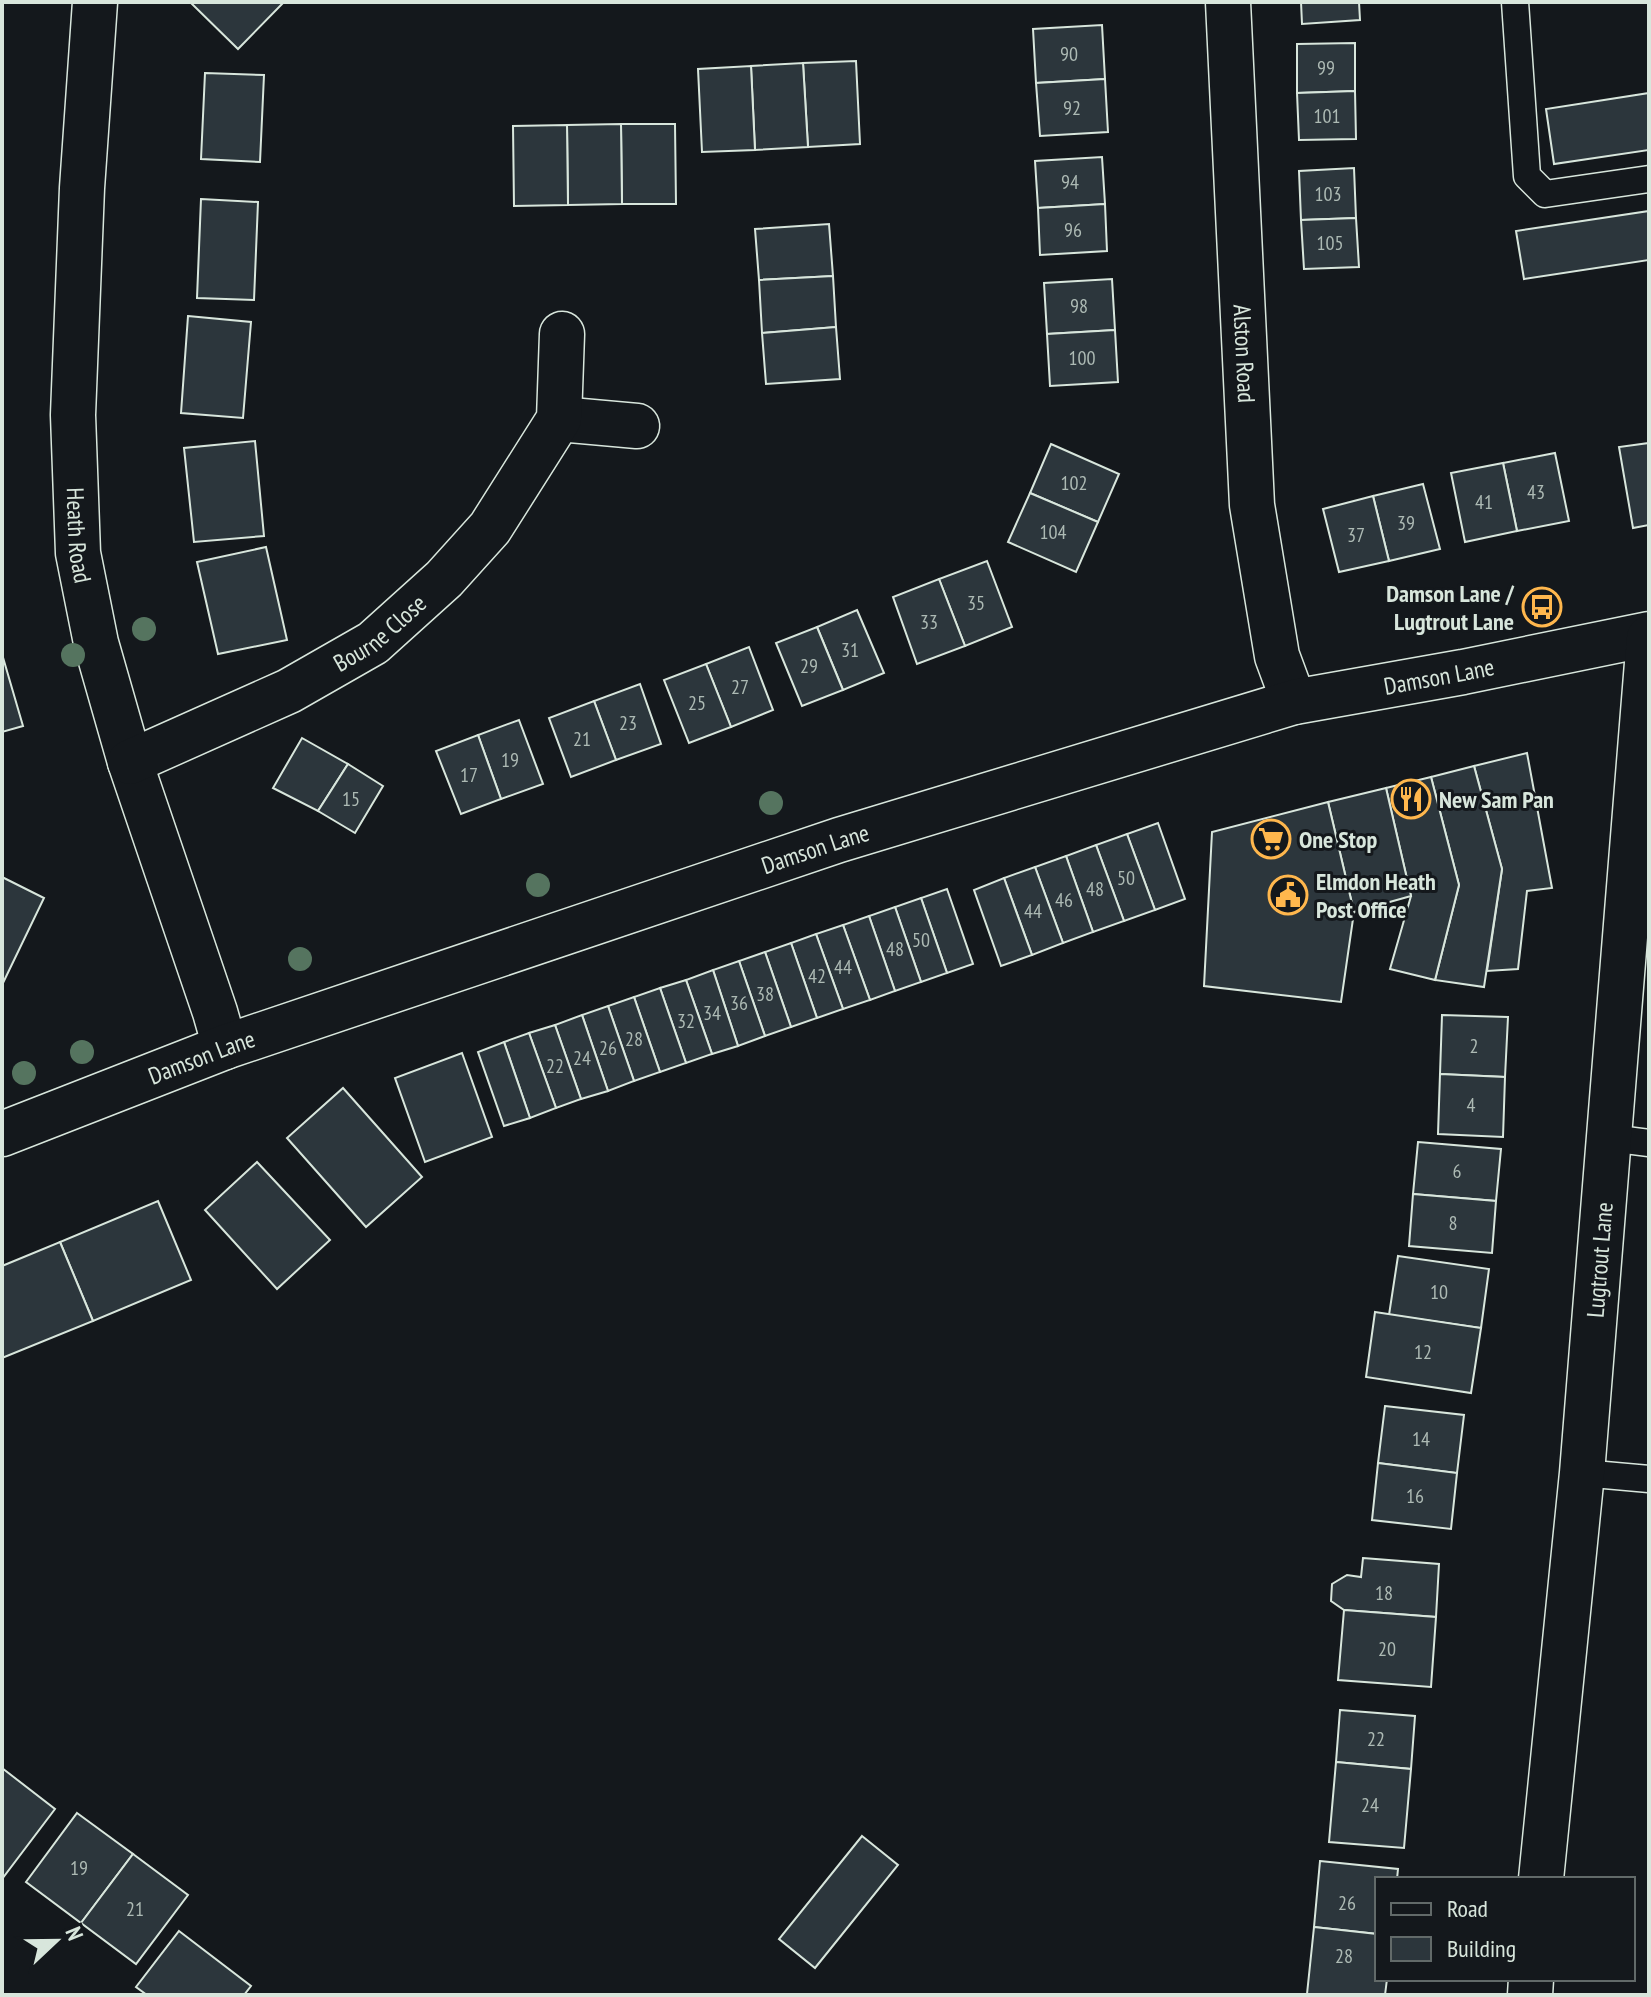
<svg xmlns="http://www.w3.org/2000/svg" width="1651" height="1997" viewBox="0 0 1651 1997" font-family="'PT Sans Narrow',sans-serif">
<style>
.building{fill:#2c363c;stroke:#d8e6dc;stroke-width:2}
.lines{fill:none;stroke-linecap:round;stroke-linejoin:round}
.service-casing{stroke:#d8e6dc;stroke-width:29}
.minor-casing{stroke:#d8e6dc;stroke-width:47}
.tertiary-casing{stroke:#d8e6dc;stroke-width:47}
.service{stroke:#14181c;stroke-width:26}
.minor{stroke:#14181c;stroke-width:44}
.tertiary{stroke:#14181c;stroke-width:44}
.tree{fill:#55745f}
.labels{text-anchor:middle;dominant-baseline:central;stroke-width:6;stroke-linejoin:round;paint-order:stroke}
.number-label{font-size:20px;fill:#adbab4}
.street-label{font-size:24px;fill:#d8e6dc;stroke:#14181c}
.poi-label{font-size:24px;font-weight:bold;fill:#d8e6dc;stroke:#14181c;text-anchor:start}
</style>
<rect width="100%" height="100%" fill="#14181c"/>
<g class="building">
<path d="M 190,2 L 284,2 L 238,49 Z"/>
<path d="M 1301,2 L 1359,2 L 1360,20 L 1302,24 Z"/>
<path d="M 1102,25 L 1105,79 L 1036,83 L 1033,29 Z"/>
<path d="M 1355,43 L 1355,91 L 1297,93 L 1297,44 Z"/>
<path d="M 856,61 L 860,144 L 808,147 L 803,63 Z"/>
<path d="M 803,63 L 808,147 L 755,150 L 751,66 Z"/>
<path d="M 751,66 L 755,150 L 702,152 L 698,69 Z"/>
<path d="M 205,73 L 264,75 L 260,162 L 201,159 Z"/>
<path d="M 1105,79 L 1108,132 L 1040,136 L 1036,83 Z"/>
<path d="M 1355,91 L 1356,139 L 1299,140 L 1297,93 Z"/>
<path d="M 1649,93 L 1649,150 L 1554,164 L 1546,109 Z"/>
<path d="M 621,124 L 675,124 L 676,204 L 622,204 Z"/>
<path d="M 621,124 L 622,204 L 568,205 L 567,125 Z"/>
<path d="M 567,125 L 568,205 L 514,206 L 513,126 Z"/>
<path d="M 1102,157 L 1105,204 L 1038,208 L 1035,161 Z"/>
<path d="M 1354,168 L 1356,218 L 1301,220 L 1299,171 Z"/>
<path d="M 201,199 L 258,202 L 254,300 L 197,298 Z"/>
<path d="M 1105,204 L 1107,251 L 1040,255 L 1038,208 Z"/>
<path d="M 1649,211 L 1649,260 L 1524,279 L 1516,231 Z"/>
<path d="M 1356,218 L 1359,267 L 1304,269 L 1301,220 Z"/>
<path d="M 829,224 L 833,276 L 759,280 L 755,229 Z"/>
<path d="M 833,276 L 836,327 L 762,333 L 759,280 Z"/>
<path d="M 1112,279 L 1115,330 L 1047,334 L 1044,283 Z"/>
<path d="M 188,316 L 251,322 L 243,418 L 181,413 Z"/>
<path d="M 836,327 L 840,379 L 766,384 L 762,333 Z"/>
<path d="M 1115,330 L 1118,382 L 1050,386 L 1047,334 Z"/>
<path d="M 255,441 L 264,536 L 194,542 L 184,448 Z"/>
<path d="M 1649,443 L 1649,525 L 1633,528 L 1619,447 Z"/>
<path d="M 1051,444 L 1119,474 L 1098,522 L 1030,493 Z"/>
<path d="M 1555,453 L 1569,521 L 1517,531 L 1503,463 Z"/>
<path d="M 1503,463 L 1517,531 L 1465,542 L 1451,473 Z"/>
<path d="M 1423,484 L 1440,549 L 1389,561 L 1373,496 Z"/>
<path d="M 1030,493 L 1098,522 L 1076,572 L 1008,542 Z"/>
<path d="M 1373,496 L 1389,561 L 1339,572 L 1323,509 Z"/>
<path d="M 266,547 L 287,640 L 218,654 L 197,562 Z"/>
<path d="M 987,561 L 1012,627 L 965,646 L 939,579 Z"/>
<path d="M 939,579 L 965,646 L 917,664 L 893,597 Z"/>
<path d="M 857,610 L 884,673 L 843,690 L 817,627 Z"/>
<path d="M 817,627 L 843,690 L 802,706 L 776,643 Z"/>
<path d="M 749,647 L 773,710 L 731,727 L 706,664 Z"/>
<path d="M 2,654 L 23,726 L 2,732 Z"/>
<path d="M 706,664 L 731,727 L 689,743 L 664,680 Z"/>
<path d="M 640,684 L 661,744 L 616,760 L 594,701 Z"/>
<path d="M 594,701 L 616,760 L 571,777 L 549,718 Z"/>
<path d="M 519,720 L 543,784 L 501,799 L 478,735 Z"/>
<path d="M 478,735 L 501,799 L 461,814 L 436,751 Z"/>
<path d="M 302,738 L 348,764 L 318,811 L 273,788 Z"/>
<path d="M 1527,753 L 1552,888 L 1527,891 L 1518,969 L 1487,971 L 1502,869 L 1474,766 Z"/>
<path d="M 348,764 L 383,786 L 355,833 L 318,811 Z"/>
<path d="M 1474,766 L 1502,869 L 1484,987 L 1435,980 L 1459,885 L 1431,777 Z"/>
<path d="M 1431,777 L 1459,885 L 1435,980 L 1390,969 L 1411,896 L 1386,788 Z"/>
<path d="M 1386,788 L 1411,896 L 1354,912 L 1328,802 Z"/>
<path d="M 1328,802 L 1354,912 L 1341,1002 L 1204,986 L 1212,832 Z"/>
<path d="M 1158,823 L 1185,899 L 1155,910 L 1127,834 Z"/>
<path d="M 1127,834 L 1155,910 L 1124,921 L 1096,845 Z"/>
<path d="M 1096,845 L 1124,921 L 1093,932 L 1066,856 Z"/>
<path d="M 1066,856 L 1093,932 L 1063,943 L 1035,867 Z"/>
<path d="M 1035,867 L 1063,943 L 1032,955 L 1004,878 Z"/>
<path d="M 2,877 L 44,898 L 2,985 Z"/>
<path d="M 1004,878 L 1032,955 L 1001,966 L 974,890 Z"/>
<path d="M 947,889 L 973,964 L 947,973 L 921,898 Z"/>
<path d="M 921,898 L 947,973 L 921,982 L 895,907 Z"/>
<path d="M 895,907 L 921,982 L 895,991 L 869,916 Z"/>
<path d="M 869,916 L 895,991 L 870,1000 L 843,925 Z"/>
<path d="M 843,925 L 870,1000 L 843,1009 L 816,934 Z"/>
<path d="M 816,934 L 843,1009 L 817,1018 L 791,943 Z"/>
<path d="M 791,943 L 817,1018 L 791,1027 L 765,952 Z"/>
<path d="M 765,952 L 791,1027 L 765,1036 L 739,961 Z"/>
<path d="M 739,961 L 765,1036 L 738,1046 L 713,970 Z"/>
<path d="M 713,970 L 738,1046 L 712,1054 L 686,980 Z"/>
<path d="M 686,980 L 712,1054 L 686,1063 L 660,988 Z"/>
<path d="M 660,988 L 686,1063 L 660,1072 L 634,997 Z"/>
<path d="M 634,997 L 660,1072 L 634,1081 L 608,1006 Z"/>
<path d="M 608,1006 L 634,1081 L 608,1091 L 582,1015 Z"/>
<path d="M 582,1015 L 608,1091 L 581,1099 L 555,1025 Z"/>
<path d="M 1442,1015 L 1508,1017 L 1505,1077 L 1440,1074 Z"/>
<path d="M 555,1025 L 581,1099 L 556,1108 L 529,1033 Z"/>
<path d="M 529,1033 L 556,1108 L 530,1118 L 504,1042 Z"/>
<path d="M 504,1042 L 530,1118 L 504,1126 L 478,1052 Z"/>
<path d="M 462,1053 L 492,1137 L 425,1162 L 395,1078 Z"/>
<path d="M 1440,1074 L 1505,1077 L 1503,1137 L 1438,1134 Z"/>
<path d="M 343,1088 L 422,1177 L 366,1227 L 287,1138 Z"/>
<path d="M 1418,1142 L 1501,1149 L 1496,1201 L 1413,1194 Z"/>
<path d="M 257,1162 L 330,1240 L 277,1289 L 205,1210 Z"/>
<path d="M 1413,1194 L 1496,1201 L 1492,1253 L 1409,1246 Z"/>
<path d="M 158,1201 L 191,1280 L 93,1321 L 60,1242 Z"/>
<path d="M 60,1242 L 93,1321 L 2,1358 L 2,1266 Z"/>
<path d="M 1398,1256 L 1489,1269 L 1481,1328 L 1389,1315 Z"/>
<path d="M 1375,1312 L 1481,1328 L 1471,1393 L 1366,1377 Z"/>
<path d="M 1385,1406 L 1464,1415 L 1457,1473 L 1378,1463 Z"/>
<path d="M 1378,1463 L 1457,1473 L 1451,1529 L 1372,1520 Z"/>
<path d="M 1363,1558 L 1439,1564 L 1436,1617 L 1344,1610 L 1331,1601 L 1332,1584 L 1347,1575 L 1361,1577 Z"/>
<path d="M 1344,1610 L 1436,1617 L 1431,1687 L 1338,1680 Z"/>
<path d="M 1340,1710 L 1415,1716 L 1411,1769 L 1336,1762 Z"/>
<path d="M 1336,1762 L 1411,1769 L 1404,1848 L 1329,1842 Z"/>
<path d="M 2,1768 L 55,1809 L 2,1879 Z"/>
<path d="M 77,1813 L 133,1854 L 81,1923 L 26,1882 Z"/>
<path d="M 862,1836 L 898,1865 L 815,1968 L 779,1939 Z"/>
<path d="M 133,1854 L 188,1895 L 136,1964 L 81,1923 Z"/>
<path d="M 1320,1861 L 1398,1869 L 1397,1879 L 1377,1879 L 1377,1934 L 1314,1927 Z"/>
<path d="M 1314,1927 L 1377,1934 L 1377,1979 L 1387,1979 L 1385,1995 L 1307,1994 Z"/>
<path d="M 179,1931 L 251,1986 L 244,1995 L 147,1995 L 136,1987 Z"/>
</g>
<g class="lines">
<g class="service-casing">
<g id="service">
<path d="M 1515,2 L 1527,176 L 1545,194 L 1649,179"/>
<path d="M 1610,1138 L 1649,1143"/>
<path d="M 1582,1473 L 1649,1479"/>
</g>
</g>
<g class="minor-casing">
<g id="minor">
<path id="s1" d="M 95,2 L 82,188 L 73,415 L 78,553 L 96,643 L 130,762 L 215,1012 L 225,1047"/>
<path id="s2" d="M 1228,2 L 1252,505 L 1277,656 L 1294,702"/>
<path d="M 559,419 L 637,426"/>
<path id="s3" d="M 130,762 L 289,691 L 373,643 L 444,579 L 490,528 L 559,419 L 562,334"/>
</g>
</g>
<g class="tertiary-casing">
<g id="tertiary">
<path id="s4" d="M 2,1134 L 225,1047 L 839,840 L 1294,702 L 1463,672 L 1649,634"/>
<path id="s5" d="M 1541,1879 L 1582,1473 L 1649,638"/>
<path d="M 1530,1995 L 1531,1979"/>
</g>
</g>
<use href="#service" class="service"/>
<use href="#minor" class="minor"/>
<use href="#tertiary" class="tertiary"/>
</g>
<g class="tree">
<circle cx="144" cy="629" r="12"/>
<circle cx="73" cy="655" r="12"/>
<circle cx="771" cy="803" r="12"/>
<circle cx="538" cy="885" r="12"/>
<circle cx="300" cy="959" r="12"/>
<circle cx="82" cy="1052" r="12"/>
<circle cx="24" cy="1073" r="12"/>
</g>
<defs>
<g id="bus-ring" transform="scale(2)"><circle r="9.5" fill="#14181c" stroke="#ffb74d" stroke-width="1.5"/><path d="M-5-6H5V4H4V6H2V4H-2V6H-4V4H-5ZM-3.5-4V0h7V-4ZM-3.5 1.2v1.5H-2V1.2ZM2 1.2v1.5H3.5V1.2Z" fill="#ffb74d"/></g>
<g id="restaurant-ring" transform="scale(2)"><circle r="9.5" fill="#14181c" stroke="#ffb74d" stroke-width="1.5"/><path d="M-5-6h1v4h1v-4h1v4h1v-4h1v5L-1.5 .5V6h-2V.5L-5-1ZM5-6V6H3V1.5H1.5Q1.5-4 5-6Z" fill="#ffb74d"/></g>
<g id="supermarket-ring" transform="scale(2)"><circle r="9.5" fill="#14181c" stroke="#ffb74d" stroke-width="1.5"/><path d="M-6-5.5h2.5l.6 2H6L4.5 2H-2.5L-4.4-4H-6ZM-1.5 3.2a1.3 1.3 0 1 0 .1 0ZM3 3.2a1.3 1.3 0 1 0 .1 0Z" fill="#ffb74d"/></g>
<g id="civic-ring" transform="scale(2)"><circle r="9.5" fill="#14181c" stroke="#ffb74d" stroke-width="1.5"/><path d="M-.6-6.5H3V-4.5H.6V-3L4-1V1h2V6H-6V1h2V-1L-.6-3ZM-1.2 2.5V6h2.4V2.5Z" fill="#ffb74d"/></g>
</defs>
<g fill-rule="evenodd">
<use href="#bus-ring" x="1542" y="607"/>
<use href="#restaurant-ring" x="1411" y="799"/>
<use href="#supermarket-ring" x="1271" y="839"/>
<use href="#civic-ring" x="1288" y="895"/>
</g>
<g class="labels">
<g class="number-label">
<text x="1069" y="54">90</text>
<text x="1326" y="68">99</text>
<text x="1072" y="108">92</text>
<text x="1327" y="116">101</text>
<text x="1070" y="182">94</text>
<text x="1328" y="194">103</text>
<text x="1073" y="230">96</text>
<text x="1330" y="243">105</text>
<text x="1079" y="306">98</text>
<text x="1082" y="358">100</text>
<text x="1074" y="483">102</text>
<text x="1536" y="492">43</text>
<text x="1484" y="502">41</text>
<text x="1406" y="523">39</text>
<text x="1053" y="532">104</text>
<text x="1356" y="535">37</text>
<text x="976" y="603">35</text>
<text x="929" y="622">33</text>
<text x="850" y="650">31</text>
<text x="809" y="666">29</text>
<text x="740" y="687">27</text>
<text x="697" y="703">25</text>
<text x="628" y="723">23</text>
<text x="582" y="739">21</text>
<text x="510" y="760">19</text>
<text x="469" y="775">17</text>
<text x="351" y="799">15</text>
<text x="1126" y="878">50</text>
<text x="1095" y="889">48</text>
<text x="1064" y="900">46</text>
<text x="1033" y="911">44</text>
<text x="921" y="940">50</text>
<text x="895" y="949">48</text>
<text x="843" y="967">44</text>
<text x="817" y="976">42</text>
<text x="765" y="994">38</text>
<text x="739" y="1003">36</text>
<text x="712" y="1013">34</text>
<text x="686" y="1021">32</text>
<text x="634" y="1039">28</text>
<text x="1474" y="1046">2</text>
<text x="608" y="1048">26</text>
<text x="582" y="1058">24</text>
<text x="555" y="1066">22</text>
<text x="1471" y="1105">4</text>
<text x="1457" y="1171">6</text>
<text x="1453" y="1223">8</text>
<text x="1439" y="1292">10</text>
<text x="1423" y="1352">12</text>
<text x="1421" y="1439">14</text>
<text x="1415" y="1496">16</text>
<text x="1384" y="1593">18</text>
<text x="1387" y="1649">20</text>
<text x="1376" y="1739">22</text>
<text x="1370" y="1805">24</text>
<text x="79" y="1868">19</text>
<text x="1347" y="1903">26</text>
<text x="135" y="1909">21</text>
<text x="1344" y="1956">28</text>
</g>
<g class="street-label">
<text stroke="none"><textPath href="#s2" startOffset="352">Alston Road</textPath></text>
<text stroke="none"><textPath href="#s1" startOffset="534">Heath Road</textPath></text>
<text stroke="none"><textPath href="#s3" startOffset="282">Bourne Close</textPath></text>
<text stroke="none"><textPath href="#s4" startOffset="1510">Damson Lane</textPath></text>
<text stroke="none"><textPath href="#s4" startOffset="862">Damson Lane</textPath></text>
<text stroke="none"><textPath href="#s4" startOffset="214">Damson Lane</textPath></text>
<text stroke="none"><textPath href="#s5" startOffset="622">Lugtrout Lane</textPath></text>
</g>
<g class="poi-label">
<text x="1514" y="593" text-anchor="end">Damson Lane /<tspan x="1514" dy="28">Lugtrout Lane</tspan></text>
<text x="1439" y="799">New Sam Pan</text>
<text x="1299" y="839">One Stop</text>
<text x="1316" y="881">Elmdon Heath<tspan x="1316" dy="28">Post Office</tspan></text>
</g>
</g>
<rect width="1651" height="1997" fill="none" stroke="#d8e6dc" stroke-width="8"/>
<rect x="1375" y="1877" width="260" height="104" fill="#14181c" stroke="#626a69" stroke-width="2"/>
<rect x="1391" y="1903" width="40" height="12" fill="#14181c" stroke="#626a69" stroke-width="2"/>
<text x="1447" y="1917" font-size="24" fill="#d8e6dc">Road</text>
<rect x="1391" y="1937" width="40" height="24" fill="#2c363c" stroke="#626a69" stroke-width="2"/>
<text x="1447" y="1957" font-size="24" fill="#d8e6dc">Building</text>
<g transform="translate(56 1941) rotate(68)" stroke="#14181c" stroke-width="6" paint-order="stroke">
<path d="M0-6L14 30L0 20L-14 30Z" fill="#d8e6dc"/>
<text y="-12" font-size="22" font-weight="bold" text-anchor="middle" fill="#d8e6dc">N</text>
</g>
</svg>
